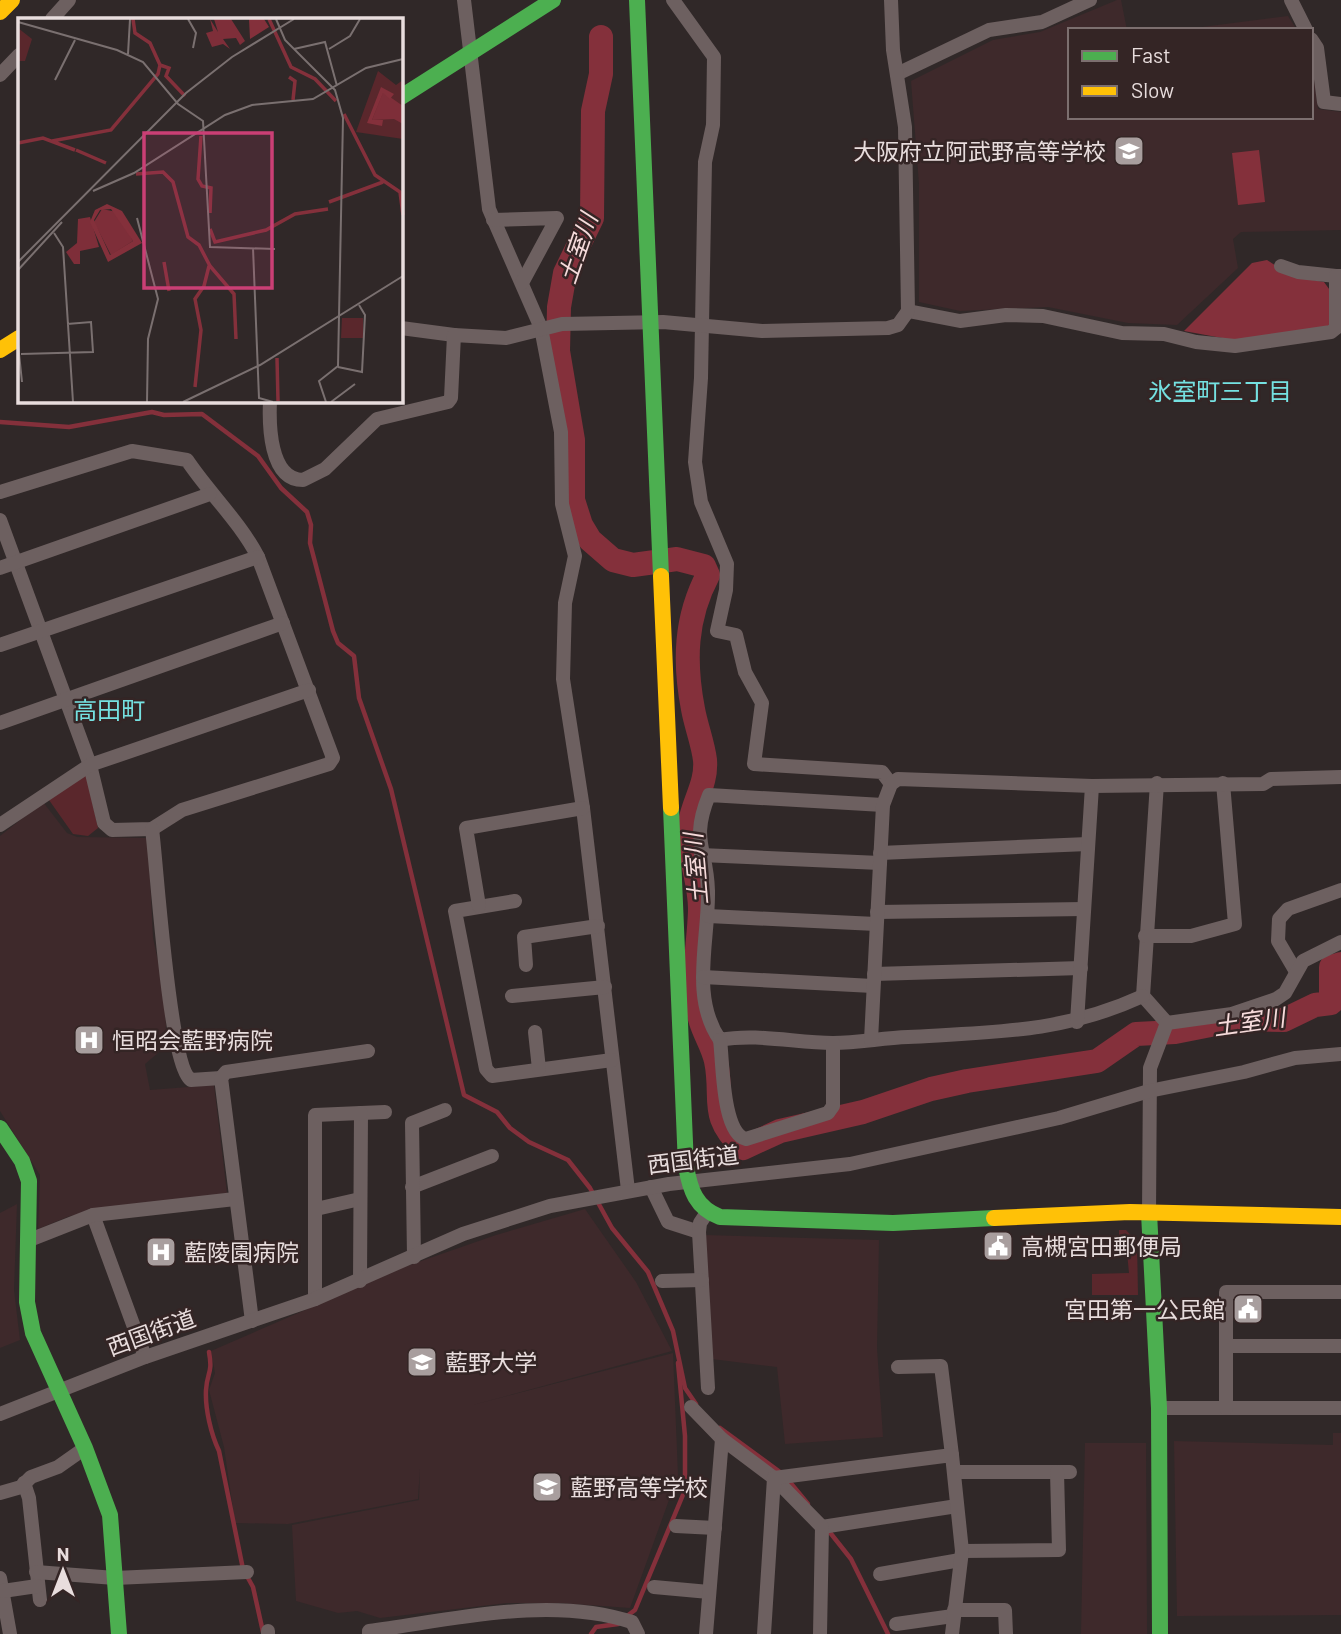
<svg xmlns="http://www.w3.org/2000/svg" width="1341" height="1634" viewBox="0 0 1341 1634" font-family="Barlow,'Noto Sans JP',sans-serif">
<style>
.built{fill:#3e292b}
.green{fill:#5a272c}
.water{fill:#84303b}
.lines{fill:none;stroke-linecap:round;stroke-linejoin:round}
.stream{stroke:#84303b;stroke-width:4.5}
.river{stroke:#84303b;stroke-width:24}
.street{stroke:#6d6060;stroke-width:14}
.fast{stroke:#4caf50;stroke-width:16}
.slow{stroke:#ffc107;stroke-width:16}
.labels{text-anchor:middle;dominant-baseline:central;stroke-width:5;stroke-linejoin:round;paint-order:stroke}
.poi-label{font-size:23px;fill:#e8dddd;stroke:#342525;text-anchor:start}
.street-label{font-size:23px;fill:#e8dddd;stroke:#342525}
.water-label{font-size:24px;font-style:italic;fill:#f6dbdb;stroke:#342525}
.neighbourhood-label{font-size:24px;fill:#75e1e1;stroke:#342525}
.inset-river{fill:none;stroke:#84303b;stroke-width:3.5}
.inset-road{fill:none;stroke:#7a7070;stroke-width:2}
.view{fill:#ca3f75;fill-opacity:0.15;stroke:#ca3f75;stroke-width:3.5}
.inset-edge{fill:none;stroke:#e8dddd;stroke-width:3.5}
</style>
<rect width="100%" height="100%" fill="#302828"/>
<g class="built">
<path d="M 1117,0 L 1121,0 L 1127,30 L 1070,30 L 1070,117 L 1311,117 L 1311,54 L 1318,109 L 1341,112 L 1341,230 L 1241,232 L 1233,239 L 1238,268 L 1177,325 L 1128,323 L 1048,307 L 960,311 L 919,302 L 919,184 L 911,81 L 993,40 L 1040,32 Z"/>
<path d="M 1288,16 L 1297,30 L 1179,30 Z"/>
<path d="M 43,802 L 67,833 L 77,837 L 148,838 L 153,938 L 162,979 L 166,1025 L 165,1047 L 145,1064 L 150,1090 L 214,1085 L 227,1193 L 70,1216 L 38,1229 L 40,1175 L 0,1111 L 0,836 Z"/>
<path d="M 17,1204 L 14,1290 L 20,1340 L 0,1348 L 0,1213 Z"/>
<path d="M 585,1209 L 636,1282 L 672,1351 L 469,1406 L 673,1353 L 678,1475 L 630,1608 L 560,1603 L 507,1603 L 380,1618 L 357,1611 L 338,1613 L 296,1601 L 292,1525 L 419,1500 L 420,1468 L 418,1499 L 288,1524 L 235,1523 L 224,1447 L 209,1390 L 215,1373 L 211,1351 L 404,1267 L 496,1235 Z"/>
<path d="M 705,1235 L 879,1240 L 877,1348 L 883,1437 L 785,1444 L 777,1367 L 712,1359 Z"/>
<path d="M 1333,1433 L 1341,1433 L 1341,1615 L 1177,1616 L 1174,1441 L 1333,1445 Z"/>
<path d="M 1085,1443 L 1146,1443 L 1147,1634 L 1081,1634 Z"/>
</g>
<g class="green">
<path d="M 86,774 L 98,828 L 88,836 L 73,834 L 49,800 Z"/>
<path d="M 1119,1230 L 1126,1230 L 1137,1242 L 1138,1295 L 1092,1295 L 1092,1274 L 1129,1273 L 1126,1242 L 1119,1242 Z"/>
</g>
<g class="water">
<path d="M 1259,150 L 1265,202 L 1238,205 L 1232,153 Z"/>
<path d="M 1267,260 L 1292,276 L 1324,282 L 1332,293 L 1333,326 L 1233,340 L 1184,331 L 1252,263 Z"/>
</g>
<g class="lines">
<g class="stream">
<path d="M 0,422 L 69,427 L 152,412 L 164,415 L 202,414 L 258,456 L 281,488 L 307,512 L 311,525 L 310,543 L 333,631 L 338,643 L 354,656 L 359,698 L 391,789 L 464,1095 L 497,1112 L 510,1128 L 529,1142 L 568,1160 L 590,1188 L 612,1228 L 648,1272 L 673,1331 L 685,1388 L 696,1404"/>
<path d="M 209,1352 C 213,1374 207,1372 206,1390 C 205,1409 211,1434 219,1451 L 243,1569 L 253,1587 L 263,1632"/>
<path d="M 720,1428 L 780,1472"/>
<path d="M 789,1481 L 808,1504"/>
<path d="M 828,1530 L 851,1559 L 888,1634"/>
<path d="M 627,1616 L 635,1610 L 685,1490 L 685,1436 L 678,1363"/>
<path d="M 591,1634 L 596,1627 L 618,1624"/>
</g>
<path class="river" d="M 601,37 L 601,74 L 593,111 L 592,218 L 565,273 L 559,307 L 558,351 L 573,440 L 573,500 L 581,525 L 590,540 L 613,560 L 633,565 L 677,559 L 704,566 L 708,575 C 685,618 684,662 693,709 C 696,726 703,743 705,760 C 707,783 694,800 690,822 C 686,852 701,882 700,911 C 699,948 689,985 701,1022 C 705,1035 713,1047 716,1061 C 724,1100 708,1115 743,1148 L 780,1131 L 863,1112 L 931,1089 L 967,1081 L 1097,1061 L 1136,1034 L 1175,1032 L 1241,1019 L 1284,1020 L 1315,1005 L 1331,1003 L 1331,967 L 1341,964"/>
<g class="street">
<path d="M 464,0 L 489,209 L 541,328 L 561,432 L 562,504 L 575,556 L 565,603 L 563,679 L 583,808 L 628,1190"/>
<path d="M 673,0 L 714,57 L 713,125 L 705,162 L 701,378 L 695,462 L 701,502 L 727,564 L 726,590 L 717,631 L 736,635 L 745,672 L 762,703 L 754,764 L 882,772 L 891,784"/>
<path d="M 1291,0 L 1306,30"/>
<path d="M 52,19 L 69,0"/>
<path d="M 1311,39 L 1317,48 L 1324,102 L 1341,104"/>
<path d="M 897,74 L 989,30 L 1042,22 L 1090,0"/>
<path d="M 0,75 L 19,55"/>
<path d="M 493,220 L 557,218 L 522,283"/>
<path d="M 1281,266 L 1298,272 L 1336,276"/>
<path d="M 908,311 L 960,321 L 1006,315 L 1043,316 L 1122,333 L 1164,334 L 1196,342 L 1235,346 L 1331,332 L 1336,328 L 1336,276 L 1341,276"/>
<path d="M 401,328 L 454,335"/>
<path d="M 270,401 C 269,423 269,480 303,480 L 325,469 L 377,419 L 448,402 L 451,398 L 454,335 L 506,338 L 562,324 L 663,322 L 762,331 L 888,328 L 898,325 L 908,311 L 905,127 L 893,50 L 891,0"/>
<path d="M 0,492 L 132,451 L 187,460 C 209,493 240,522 258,557 L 333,758 L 329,764 L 182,810 L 152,829 L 112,830 L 104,823 L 90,765 L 0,520"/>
<path d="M 0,568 L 210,494"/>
<path d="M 0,645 L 258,557"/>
<path d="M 0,723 L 283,623"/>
<path d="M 1157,783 L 1143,996 L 1167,1023"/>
<path d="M 883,805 L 709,795 C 690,842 707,847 708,891 C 709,940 690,997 720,1040 C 757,1033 796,1043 833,1043 C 858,1043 882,1038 908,1037 C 995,1032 1062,1033 1143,996"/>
<path d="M 0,825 L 90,765 L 309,690"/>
<path d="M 152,829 C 157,866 169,1066 191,1080 L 221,1078"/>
<path d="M 880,853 L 1088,844"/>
<path d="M 701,855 L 880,863"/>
<path d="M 515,901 L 455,911 L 486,1069 L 492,1076 L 612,1060"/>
<path d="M 479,906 L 466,828 L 583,808"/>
<path d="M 877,912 L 1084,909"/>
<path d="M 708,916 L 876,924"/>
<path d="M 1145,936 L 1191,936 L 1235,924 L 1223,783"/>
<path d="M 526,965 L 524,937 L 598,926"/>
<path d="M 1295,970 L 1278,941 L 1279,919 L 1288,909 L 1341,890"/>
<path d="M 874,974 L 1081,968"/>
<path d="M 703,977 L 873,986"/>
<path d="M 512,996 L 605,987"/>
<path d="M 1077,1022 L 1092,786"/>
<path d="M 535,1032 L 539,1069"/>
<path d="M 720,1040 C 723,1062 722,1133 746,1139 L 828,1113 L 833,1106 L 833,1043"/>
<path d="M 871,1040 L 883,805 L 891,784 L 898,779 L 1092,786 L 1263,784 L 1271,779 L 1341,777"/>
<path d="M 412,1187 L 492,1156"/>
<path d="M 651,1187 L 668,1222 L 699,1232"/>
<path d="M 316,1209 L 360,1199"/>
<path d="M 708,1211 L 700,1223 L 699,1232 L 708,1388"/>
<path d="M 1149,1213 L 1150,1068 L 1167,1023 L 1232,1014 L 1276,999 L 1285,993 L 1303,961 L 1341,942"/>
<path d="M 93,1215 L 145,1357"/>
<path d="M 27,1241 L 93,1215 L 235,1199"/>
<path d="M 414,1257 L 412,1123 L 445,1110"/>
<path d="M 360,1281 L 361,1113 L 385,1112"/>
<path d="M 662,1281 L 702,1280"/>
<path d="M 315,1299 L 315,1115 L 361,1113"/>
<path d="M 252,1321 L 221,1078 L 226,1072 L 368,1051"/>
<path d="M 1226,1346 L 1341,1346"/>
<path d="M 898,1367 L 941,1366 L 952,1455"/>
<path d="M 691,1407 L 722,1439"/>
<path d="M 1159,1408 L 1341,1408"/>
<path d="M 1226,1408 L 1226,1292 L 1341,1292"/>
<path d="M 0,1414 L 145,1357 L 315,1299 L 463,1234 L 550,1206 L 669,1184 L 850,1164 L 1059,1118 L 1149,1091 L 1244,1072 L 1295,1058 L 1341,1054"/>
<path d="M 955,1472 L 1070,1472"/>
<path d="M 24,1483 L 29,1498 L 40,1600"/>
<path d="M 0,1493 L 21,1487 L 31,1477 L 58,1467 L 85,1448"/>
<path d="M 676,1526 L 715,1528"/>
<path d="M 822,1527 L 957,1506"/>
<path d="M 962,1551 L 1059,1550 L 1057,1472"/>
<path d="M 36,1572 L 115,1578 L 247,1572"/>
<path d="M 880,1574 L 960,1560"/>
<path d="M 0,1578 L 10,1634"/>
<path d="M 654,1587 L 709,1592"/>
<path d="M 3,1591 L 37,1586"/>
<path d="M 954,1610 L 1005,1610 L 1006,1634"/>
<path d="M 896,1624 L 953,1616"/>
<path d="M 268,1634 L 268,1631"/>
<path d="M 369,1634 L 369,1631 C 452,1620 549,1595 632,1622 L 638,1634"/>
<path d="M 706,1634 L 722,1439 L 774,1478 L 822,1527 L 820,1634"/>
<path d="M 764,1634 L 774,1478 L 952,1455 L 962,1551 L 952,1634"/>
</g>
<g class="fast">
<path d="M 637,0 L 661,576"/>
<path d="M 401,97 L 553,0"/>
<path d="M 671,808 L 686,1166 C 690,1190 696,1208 720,1217 L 893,1223 L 994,1218"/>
<path d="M 0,1128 L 22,1161 L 29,1181 L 27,1302 L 33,1333 L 85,1448 L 110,1515 L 119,1634"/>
<path d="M 1149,1213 L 1159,1408 L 1160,1634"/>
</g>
<g class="slow">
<path d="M 0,12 L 12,0"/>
<path d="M 0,350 L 19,338"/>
<path d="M 661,576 L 671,808"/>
<path d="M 994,1218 L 1130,1212 L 1341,1217"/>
</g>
</g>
<defs>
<g id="school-square" transform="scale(1.575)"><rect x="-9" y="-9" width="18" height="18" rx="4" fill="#a89e9e" stroke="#342525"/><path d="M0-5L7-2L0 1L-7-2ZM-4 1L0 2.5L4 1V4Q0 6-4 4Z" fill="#fff"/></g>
<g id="hospital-square" transform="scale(1.575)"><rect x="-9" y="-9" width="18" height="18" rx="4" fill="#a89e9e" stroke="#342525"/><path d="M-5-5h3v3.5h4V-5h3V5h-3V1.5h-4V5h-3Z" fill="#fff"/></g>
<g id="civic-square" transform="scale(1.575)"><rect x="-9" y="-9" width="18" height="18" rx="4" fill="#a89e9e" stroke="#342525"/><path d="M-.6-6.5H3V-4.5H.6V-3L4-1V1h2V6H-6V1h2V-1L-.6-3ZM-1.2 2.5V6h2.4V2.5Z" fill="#fff"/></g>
<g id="university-square" transform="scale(1.575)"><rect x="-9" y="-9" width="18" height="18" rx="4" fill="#a89e9e" stroke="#342525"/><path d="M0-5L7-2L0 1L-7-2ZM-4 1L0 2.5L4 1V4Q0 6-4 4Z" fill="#fff"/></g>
</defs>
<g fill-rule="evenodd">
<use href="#school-square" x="1129" y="151"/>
<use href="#hospital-square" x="89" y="1040"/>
<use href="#civic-square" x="998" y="1246"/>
<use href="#hospital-square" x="161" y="1252"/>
<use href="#civic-square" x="1248" y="1309"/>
<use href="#university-square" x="422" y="1362"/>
<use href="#school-square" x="547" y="1487"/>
</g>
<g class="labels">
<g class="poi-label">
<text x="1106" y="151" text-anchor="end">大阪府立阿武野高等学校</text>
<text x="112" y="1040">恒昭会藍野病院</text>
<text x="1021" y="1246">高槻宮田郵便局</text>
<text x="184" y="1252">藍陵園病院</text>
<text x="1225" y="1309" text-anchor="end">宮田第一公民館</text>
<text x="445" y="1362">藍野大学</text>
<text x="570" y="1487">藍野高等学校</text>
</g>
<g class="street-label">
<text transform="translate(693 1159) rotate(-7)">西国街道</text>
<text transform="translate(151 1332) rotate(-20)">西国街道</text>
</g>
<g class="water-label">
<text transform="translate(577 248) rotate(-71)">土室川</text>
<text transform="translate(695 869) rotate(-95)">土室川</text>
<text transform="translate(1249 1021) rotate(-8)">土室川</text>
</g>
<g class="neighbourhood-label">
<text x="1220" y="390">氷室町三丁目</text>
<text x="109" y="709">高田町</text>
</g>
</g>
<g transform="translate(18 18)">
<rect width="385" height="385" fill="#302828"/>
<path d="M 0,10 L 14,21 L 7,43 L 0,43 ZM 360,53 L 378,67 L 385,62 L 385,121 L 338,114 ZM 324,300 L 345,300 L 345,320 L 323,320 Z" fill="#5a272c"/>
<path d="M 192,1 L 200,14 L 196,1 L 213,1 L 227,23 L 222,27 L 218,20 L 205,21 L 212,31 L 205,26 L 194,29 L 188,15 L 195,13 ZM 365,74 L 385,88 L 385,106 L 376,101 L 354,102 ZM 84,191 L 99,194 L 115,223 L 93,237 L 76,204 ZM 72,199 L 81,229 L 62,233 L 62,246 L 56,246 L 48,234 L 59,225 L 60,201 Z" fill="#7e2e39"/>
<path d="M 231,1 L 246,1 L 251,9 L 232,21 ZM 363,69 L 376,76 L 372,81 L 365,75 L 354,102 L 365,102 L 364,108 L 349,105 ZM 89,186 L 104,193 L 124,225 L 90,244 L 72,204 L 77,192 ZM 93,191 L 115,223 L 92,237 L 76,202 L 82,192 Z" fill="#84303b" fill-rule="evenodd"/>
<path class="inset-river" d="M 115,1 L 117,15 L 132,25 L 142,47M 251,1 L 273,49 L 297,61 L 318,83M 142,47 L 151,50 L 148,58 L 167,78M 271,59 L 277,63 L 275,82M 326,96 L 357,157 L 382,174 L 385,197M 183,118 L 180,161 L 184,168 L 193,170 L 192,195M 34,123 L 93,112 L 140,56 L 142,47M 0,125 L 25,120 L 57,132M 58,132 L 88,145M 118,156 L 145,154 L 155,164 L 170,219 L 181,227 L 192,248 L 216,276 L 218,321M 311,184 L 365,164M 192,211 L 197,224 L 248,212 L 277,196 L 310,191M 146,244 L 151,273M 259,340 L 260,383M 177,369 L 183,312 L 177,281 L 186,268 L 191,248"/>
<path class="inset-road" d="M 170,1 L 178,15 L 175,30M 258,1 L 267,22 L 317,72 L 325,100 L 320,348 L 301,363 L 308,384M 0,4 L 99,32 L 125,44 L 160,86 L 185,103 L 192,229 L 257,231M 276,31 L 307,24 L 319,68M 311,31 L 332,18 L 342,1M 110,36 L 112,1M 37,62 L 57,22M 75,173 L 116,155 L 207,97 L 234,87 L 295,81 L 348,50 L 385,41M 119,200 L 140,281 L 130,321 L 129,384M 36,215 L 45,229 L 55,384M 235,230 L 241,380 L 255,384M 0,244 L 168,75 L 214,39 L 276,1M 0,252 L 44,204M 0,326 L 4,364M 3,336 L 75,334 L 73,304 L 49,306M 320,349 L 344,354 L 347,297 L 341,287M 165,384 L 242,347 L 385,258M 313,384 L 337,366"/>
<path class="view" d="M 126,115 L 254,115 L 254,270 L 126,270 Z"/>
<rect width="385" height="385" class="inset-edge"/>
</g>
<rect x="1068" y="28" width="245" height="91" fill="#342525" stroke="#7c6f6f" stroke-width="2"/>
<rect x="1082" y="51" width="35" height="10" fill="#4caf50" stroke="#7c6f6f" stroke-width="2"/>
<text x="1131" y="63" font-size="21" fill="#e8dddd">Fast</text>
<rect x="1082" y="86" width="35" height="10" fill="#ffc107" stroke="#7c6f6f" stroke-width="2"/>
<text x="1131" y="98" font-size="21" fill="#e8dddd">Slow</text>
<g transform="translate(63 1571)" stroke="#342525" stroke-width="5" paint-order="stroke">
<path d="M0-5L12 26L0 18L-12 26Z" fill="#e8dddd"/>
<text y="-10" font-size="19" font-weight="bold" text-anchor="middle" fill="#e8dddd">N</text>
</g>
</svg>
